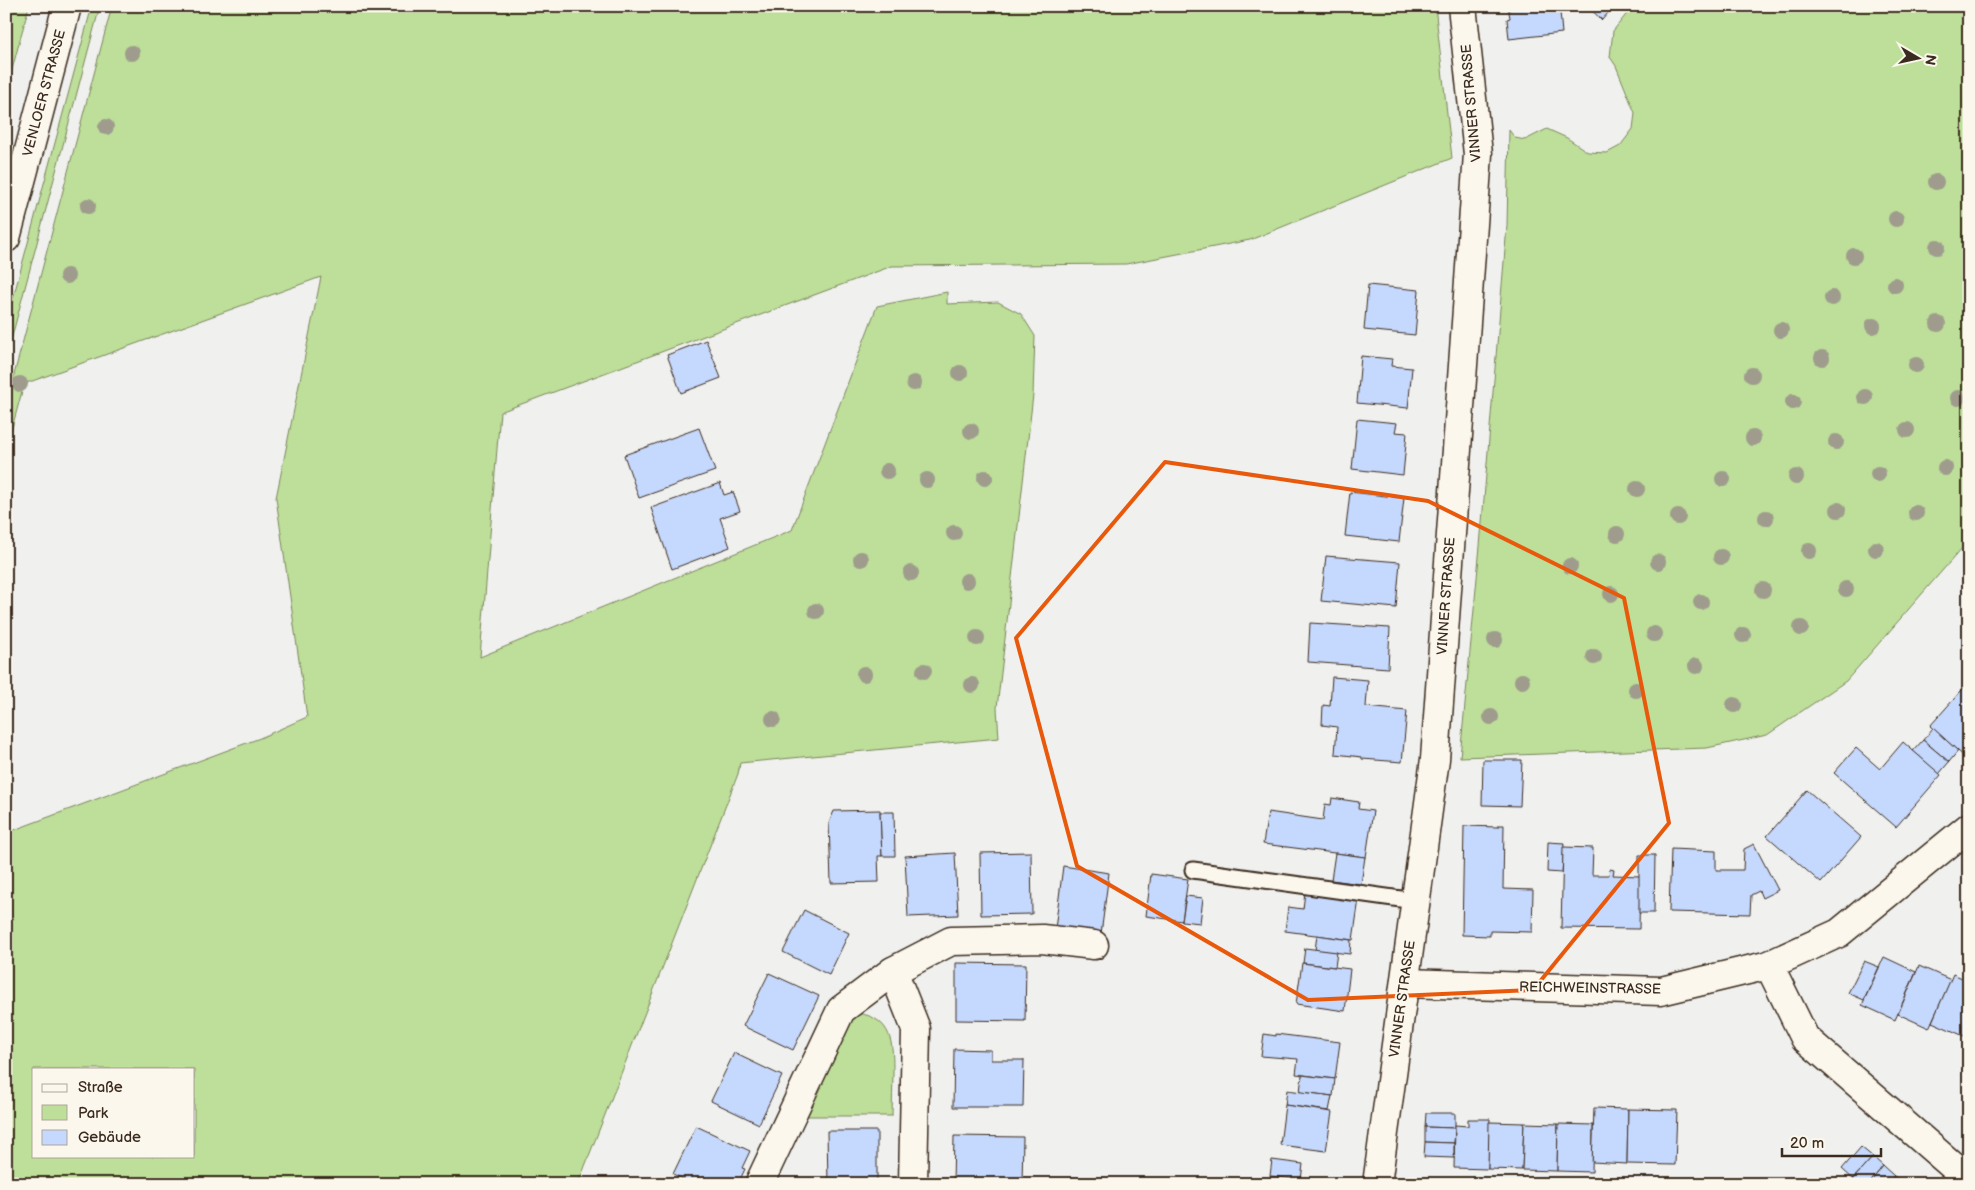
<svg xmlns="http://www.w3.org/2000/svg" width="1975" height="1190" viewBox="0 0 1975 1190" font-family="'Balsamiq Sans',sans-serif">
<style>
.green{fill:#bddf99;stroke:#7c845c;fill-rule:evenodd}
.building{fill:#c5d8fd;stroke:#3b2a1e}
.lines{fill:none;stroke-linecap:round;stroke-linejoin:round}
.service-casing{stroke:#3b2a1e;stroke-width:19}
.minor-casing{stroke:#3b2a1e;stroke-width:31}
.secondary-casing{stroke:#3b2a1e;stroke-width:31}
.service{stroke:#fbf7ec;stroke-width:15}
.minor{stroke:#fbf7ec;stroke-width:28}
.secondary{stroke:#fbf7ec;stroke-width:28}
.tree{fill:#9f9c8d}
.marked{fill:none;stroke:#e8590c;stroke-width:4;stroke-linejoin:round}
.labels{text-anchor:middle;dominant-baseline:central;stroke-width:4;stroke-linejoin:round;paint-order:stroke}
.street-label{font-size:14px;fill:#3b2a1e;stroke:#fbf7ec}
</style>
<rect width="100%" height="100%" fill="#f0f1ef"/>
<filter id="ink" filterUnits="userSpaceOnUse"><feTurbulence type="fractalNoise" baseFrequency=".02" numOctaves="2"/><feDisplacementMap in="SourceGraphic" scale="10" xChannelSelector="R" yChannelSelector="G"/><feConvolveMatrix kernelMatrix="1 2 1 2 8 2 1 2 1" color-interpolation-filters="sRGB"/></filter>
<g filter="url(#ink)">
<g class="green">
<path d="M 6,6 L 29,6 L 6,92 Z"/>
<path d="M 92,6 L 100,6 L 6,359 L 6,324 Z"/>
<path d="M 112,6 L 1435,6 L 1452,158 L 1250,240 L 1126,264 L 892,266 L 500,412 L 480,657 L 792,530 L 877,306 L 947,292 L 947,304 L 998,302 L 1021,314 L 1035,336 L 1033,395 L 997,708 L 999,738 L 740,763 L 738,774 L 578,1184 L 6,1184 L 6,833 L 260,738 L 307,717 L 276,498 L 321,277 L 24,384 L 6,450 L 6,405 ZM 34,1069 L 194,1069 L 194,1156 L 34,1156 Z"/>
<path d="M 1633,6 L 1969,6 L 1969,540 L 1846,681 L 1767,735 L 1707,748 L 1460,757 L 1480,546 L 1507,226 L 1509,130 L 1515,138 L 1525,140 L 1547,129 L 1567,138 L 1588,152 L 1607,153 L 1620,146 L 1633,129 L 1635,113 L 1616,66 L 1610,57 L 1613,31 Z"/>
<path d="M 858,1013 C 893,1019 893,1044 893,1073 C 893,1087 892,1102 892,1116 L 801,1116 L 850,1014 Z"/>
</g>
<g class="building">
<path d="M 1508,6 L 1554,6 L 1555,12 L 1560,12 L 1562,33 L 1509,39 L 1507,19 L 1510,18 Z"/>
<path d="M 1587,6 L 1614,6 L 1602,20 Z"/>
<path d="M 1368,285 L 1419,290 L 1415,335 L 1364,330 Z"/>
<path d="M 706,340 L 721,378 L 681,393 L 667,355 Z"/>
<path d="M 1361,356 L 1392,359 L 1391,366 L 1412,368 L 1408,408 L 1357,403 Z"/>
<path d="M 1357,419 L 1397,423 L 1395,432 L 1407,433 L 1403,475 L 1352,469 Z"/>
<path d="M 699,428 L 715,471 L 639,498 L 624,455 Z"/>
<path d="M 720,483 L 724,495 L 733,492 L 740,511 L 720,518 L 730,547 L 672,569 L 651,508 Z"/>
<path d="M 1350,492 L 1404,498 L 1399,542 L 1345,536 Z"/>
<path d="M 1326,556 L 1400,562 L 1396,608 L 1321,601 Z"/>
<path d="M 1310,623 L 1390,628 L 1388,668 L 1308,662 Z"/>
<path d="M 1332,677 L 1368,680 L 1366,707 L 1407,711 L 1402,762 L 1362,759 L 1362,757 L 1335,754 L 1337,727 L 1322,725 L 1323,705 L 1330,706 Z"/>
<path d="M 1969,682 L 1969,757 L 1967,759 L 1930,726 Z"/>
<path d="M 1933,728 L 1958,751 L 1949,762 L 1923,740 Z"/>
<path d="M 1923,740 L 1949,762 L 1939,774 L 1913,751 Z"/>
<path d="M 1903,742 L 1941,775 L 1896,827 L 1834,773 L 1856,748 L 1880,769 Z"/>
<path d="M 1483,760 L 1522,760 L 1520,806 L 1482,805 Z"/>
<path d="M 1807,790 L 1861,837 L 1821,883 L 1767,836 Z"/>
<path d="M 1332,798 L 1359,802 L 1358,809 L 1373,811 L 1366,857 L 1263,844 L 1268,812 L 1323,820 L 1325,804 L 1331,805 Z"/>
<path d="M 880,810 L 882,856 L 878,856 L 879,882 L 831,883 L 829,823 L 834,811 Z"/>
<path d="M 880,812 L 894,812 L 895,856 L 882,856 Z"/>
<path d="M 1498,825 L 1504,825 L 1503,889 L 1533,890 L 1532,932 L 1490,931 L 1490,936 L 1462,935 L 1464,826 L 1498,827 Z"/>
<path d="M 1548,842 L 1564,843 L 1562,873 L 1547,872 Z"/>
<path d="M 1754,844 L 1778,890 L 1762,898 L 1759,891 L 1751,895 L 1750,914 L 1669,912 L 1671,849 L 1716,851 L 1716,870 L 1743,870 L 1744,849 Z"/>
<path d="M 1563,847 L 1593,848 L 1592,875 L 1609,875 L 1610,869 L 1614,870 L 1613,875 L 1640,876 L 1639,929 L 1561,928 Z"/>
<path d="M 1031,852 L 1032,914 L 981,915 L 980,853 Z"/>
<path d="M 955,853 L 958,915 L 908,917 L 905,856 Z"/>
<path d="M 1335,853 L 1365,857 L 1361,884 L 1331,880 Z"/>
<path d="M 1639,855 L 1655,855 L 1654,913 L 1639,913 Z"/>
<path d="M 1063,866 L 1109,873 L 1101,934 L 1055,929 Z"/>
<path d="M 1151,874 L 1188,879 L 1182,921 L 1146,916 Z"/>
<path d="M 1305,892 L 1359,899 L 1353,940 L 1285,931 L 1288,907 L 1303,909 Z"/>
<path d="M 1186,896 L 1203,898 L 1200,923 L 1182,921 Z"/>
<path d="M 804,910 L 849,933 L 829,975 L 783,952 Z"/>
<path d="M 1317,935 L 1351,940 L 1350,954 L 1315,950 Z"/>
<path d="M 1305,948 L 1337,952 L 1335,967 L 1303,963 Z"/>
<path d="M 1884,957 L 1916,972 L 1895,1020 L 1862,1005 Z"/>
<path d="M 1864,961 L 1879,967 L 1864,1000 L 1848,993 Z"/>
<path d="M 956,963 L 1026,964 L 1025,1021 L 956,1020 Z"/>
<path d="M 1302,963 L 1350,969 L 1345,1011 L 1296,1004 Z"/>
<path d="M 1919,966 L 1951,980 L 1929,1028 L 1898,1014 Z"/>
<path d="M 769,973 L 819,996 L 793,1050 L 743,1026 Z"/>
<path d="M 1953,974 L 1969,981 L 1969,1025 L 1964,1036 L 1932,1022 Z"/>
<path d="M 1264,1034 L 1276,1036 L 1276,1034 L 1340,1042 L 1335,1079 L 1296,1074 L 1298,1059 L 1261,1056 Z"/>
<path d="M 954,1049 L 991,1050 L 991,1060 L 1024,1060 L 1023,1107 L 953,1107 Z"/>
<path d="M 734,1053 L 782,1076 L 759,1124 L 711,1101 Z"/>
<path d="M 1302,1075 L 1335,1079 L 1333,1096 L 1300,1092 Z"/>
<path d="M 1287,1090 L 1332,1096 L 1329,1111 L 1285,1105 Z"/>
<path d="M 1285,1105 L 1332,1112 L 1326,1151 L 1280,1145 Z"/>
<path d="M 1594,1108 L 1628,1109 L 1627,1164 L 1592,1162 Z"/>
<path d="M 1628,1109 L 1677,1110 L 1675,1165 L 1627,1164 Z"/>
<path d="M 1426,1113 L 1455,1113 L 1455,1128 L 1425,1127 Z"/>
<path d="M 1468,1119 L 1490,1119 L 1488,1169 L 1454,1168 L 1455,1125 L 1468,1126 Z"/>
<path d="M 1489,1122 L 1524,1123 L 1522,1170 L 1488,1169 Z"/>
<path d="M 1524,1123 L 1558,1124 L 1557,1171 L 1522,1170 Z"/>
<path d="M 1558,1124 L 1593,1125 L 1592,1172 L 1557,1171 Z"/>
<path d="M 696,1126 L 750,1151 L 742,1168 L 745,1169 L 738,1184 L 693,1184 L 673,1174 Z"/>
<path d="M 1425,1127 L 1455,1128 L 1454,1143 L 1425,1142 Z"/>
<path d="M 827,1131 L 877,1131 L 877,1184 L 828,1184 Z"/>
<path d="M 954,1136 L 1023,1137 L 1022,1184 L 953,1184 Z"/>
<path d="M 1425,1142 L 1454,1143 L 1454,1158 L 1424,1157 Z"/>
<path d="M 1861,1147 L 1873,1157 L 1853,1179 L 1842,1169 Z"/>
<path d="M 1873,1157 L 1883,1166 L 1869,1184 L 1858,1184 L 1853,1179 Z"/>
<path d="M 1272,1160 L 1303,1164 L 1301,1180 L 1270,1176 Z"/>
<path d="M 1883,1166 L 1894,1176 L 1888,1184 L 1869,1184 Z"/>
<path d="M 1894,1176 L 1904,1184 L 1888,1184 Z"/>
</g>
<g class="lines">
<g class="service-casing">
<path id="service" d="M 1193,870 L 1415,901"/>
</g>
<g class="minor-casing">
<g id="minor">
<path d="M 1769,965 L 1805,1038 L 1969,1180"/>
<path d="M 1405,983 L 1661,991 L 1769,965 L 1839,933 L 1969,827"/>
<path d="M 759,1184 L 841,1010 L 893,971"/>
<path d="M 913,1184 L 916,1029 L 893,971 L 951,941 L 1042,939 L 1094,945"/>
<path d="M 1377,1184 L 1435,759 L 1478,154 L 1462,6"/>
</g>
</g>
<g class="secondary-casing">
<path id="secondary" d="M 6,238 L 67,6"/>
</g>
<use href="#service" class="service"/>
<use href="#minor" class="minor"/>
<use href="#secondary" class="secondary"/>
</g>
<g class="tree">
<circle cx="132" cy="53" r="8"/>
<circle cx="106" cy="127" r="8"/>
<circle cx="1936" cy="182" r="8"/>
<circle cx="88" cy="206" r="8"/>
<circle cx="1896" cy="219" r="8"/>
<circle cx="1937" cy="247" r="8"/>
<circle cx="1854" cy="256" r="8"/>
<circle cx="67" cy="276" r="8"/>
<circle cx="1895" cy="285" r="8"/>
<circle cx="1832" cy="298" r="8"/>
<circle cx="1938" cy="324" r="8"/>
<circle cx="1873" cy="326" r="8"/>
<circle cx="1781" cy="330" r="8"/>
<circle cx="1822" cy="358" r="8"/>
<circle cx="1916" cy="365" r="8"/>
<circle cx="960" cy="373" r="8"/>
<circle cx="1752" cy="375" r="8"/>
<circle cx="914" cy="383" r="8"/>
<circle cx="20" cy="384" r="8"/>
<circle cx="1865" cy="397" r="8"/>
<circle cx="1958" cy="398" r="8"/>
<circle cx="1793" cy="402" r="8"/>
<circle cx="1907" cy="430" r="8"/>
<circle cx="971" cy="431" r="8"/>
<circle cx="1753" cy="438" r="8"/>
<circle cx="1836" cy="442" r="8"/>
<circle cx="1945" cy="468" r="8"/>
<circle cx="887" cy="471" r="8"/>
<circle cx="1878" cy="474" r="8"/>
<circle cx="1796" cy="477" r="8"/>
<circle cx="985" cy="478" r="8"/>
<circle cx="1723" cy="479" r="8"/>
<circle cx="927" cy="480" r="8"/>
<circle cx="1637" cy="489" r="8"/>
<circle cx="1838" cy="510" r="8"/>
<circle cx="1916" cy="513" r="8"/>
<circle cx="1678" cy="517" r="8"/>
<circle cx="1766" cy="518" r="8"/>
<circle cx="954" cy="533" r="8"/>
<circle cx="1617" cy="534" r="8"/>
<circle cx="1876" cy="549" r="8"/>
<circle cx="1809" cy="551" r="8"/>
<circle cx="1721" cy="557" r="8"/>
<circle cx="861" cy="559" r="8"/>
<circle cx="1658" cy="562" r="8"/>
<circle cx="1570" cy="566" r="8"/>
<circle cx="911" cy="573" r="8"/>
<circle cx="967" cy="581" r="8"/>
<circle cx="1846" cy="589" r="8"/>
<circle cx="1763" cy="590" r="8"/>
<circle cx="1611" cy="594" r="8"/>
<circle cx="1701" cy="602" r="8"/>
<circle cx="816" cy="611" r="8"/>
<circle cx="1801" cy="628" r="8"/>
<circle cx="1654" cy="634" r="8"/>
<circle cx="1743" cy="635" r="8"/>
<circle cx="977" cy="638" r="8"/>
<circle cx="1495" cy="640" r="8"/>
<circle cx="1594" cy="657" r="8"/>
<circle cx="1696" cy="666" r="8"/>
<circle cx="924" cy="671" r="8"/>
<circle cx="864" cy="674" r="8"/>
<circle cx="1522" cy="681" r="8"/>
<circle cx="972" cy="685" r="8"/>
<circle cx="1636" cy="690" r="8"/>
<circle cx="1734" cy="705" r="8"/>
<circle cx="1491" cy="717" r="8"/>
<circle cx="773" cy="719" r="8"/>
</g>
</g>
<path class="marked" d="M 1165,462 L 1428,501 L 1624,598 L 1669,823 L 1533,990 L 1308,1000 L 1077,866 L 1016,638 Z"/>
<g class="labels">
<g class="street-label">
<text transform="translate(44 93) rotate(-75)">VENLOER STRASSE</text>
<text transform="translate(1471 103) rotate(-95)">VINNER STRASSE</text>
<text transform="translate(1446 596) rotate(-86)">VINNER STRASSE</text>
<text transform="translate(1590 988) rotate(1)">REICHWEINSTRASSE</text>
<text transform="translate(1402 999) rotate(-82)">VINNER STRASSE</text>
</g>
</g>
<rect width="1975" height="1190" fill="none" stroke="#fbf7ec" stroke-width="25"/>
<rect x="12" y="12" width="1950" height="1165" fill="none" stroke="#3b2a1e" stroke-width="2" filter="url(#ink)"/>
<rect x="32" y="1068" width="162" height="90" fill="#fbf7ec" stroke="#aea59a"/>
<rect x="42" y="1084" width="25" height="8" fill="#fbf7ec" stroke="#aea59a"/>
<text x="78" y="1092" font-size="15" fill="#3b2a1e">Straße</text>
<rect x="42" y="1105" width="25" height="15" fill="#bddf99" stroke="#aea59a"/>
<text x="78" y="1118" font-size="15" fill="#3b2a1e">Park</text>
<rect x="42" y="1130" width="25" height="15" fill="#c5d8fd" stroke="#aea59a"/>
<text x="78" y="1142" font-size="15" fill="#3b2a1e">Gebäude</text>
<g transform="translate(1918 58) rotate(99)" stroke="#fbf7ec" stroke-width="4" paint-order="stroke">
<path d="M0-4L9 19L0 12L-9 19Z" fill="#3b2a1e"/>
<text y="-8" font-size="14" font-weight="bold" text-anchor="middle" fill="#3b2a1e">N</text>
</g>
<path d="M1782 1148v8h99v-8" fill="none" stroke="#3b2a1e" stroke-width="2.5"/>
<text x="1790" y="1148" font-size="15" fill="#3b2a1e" stroke="#fbf7ec" stroke-width="4" paint-order="stroke">20 m</text>
</svg>
